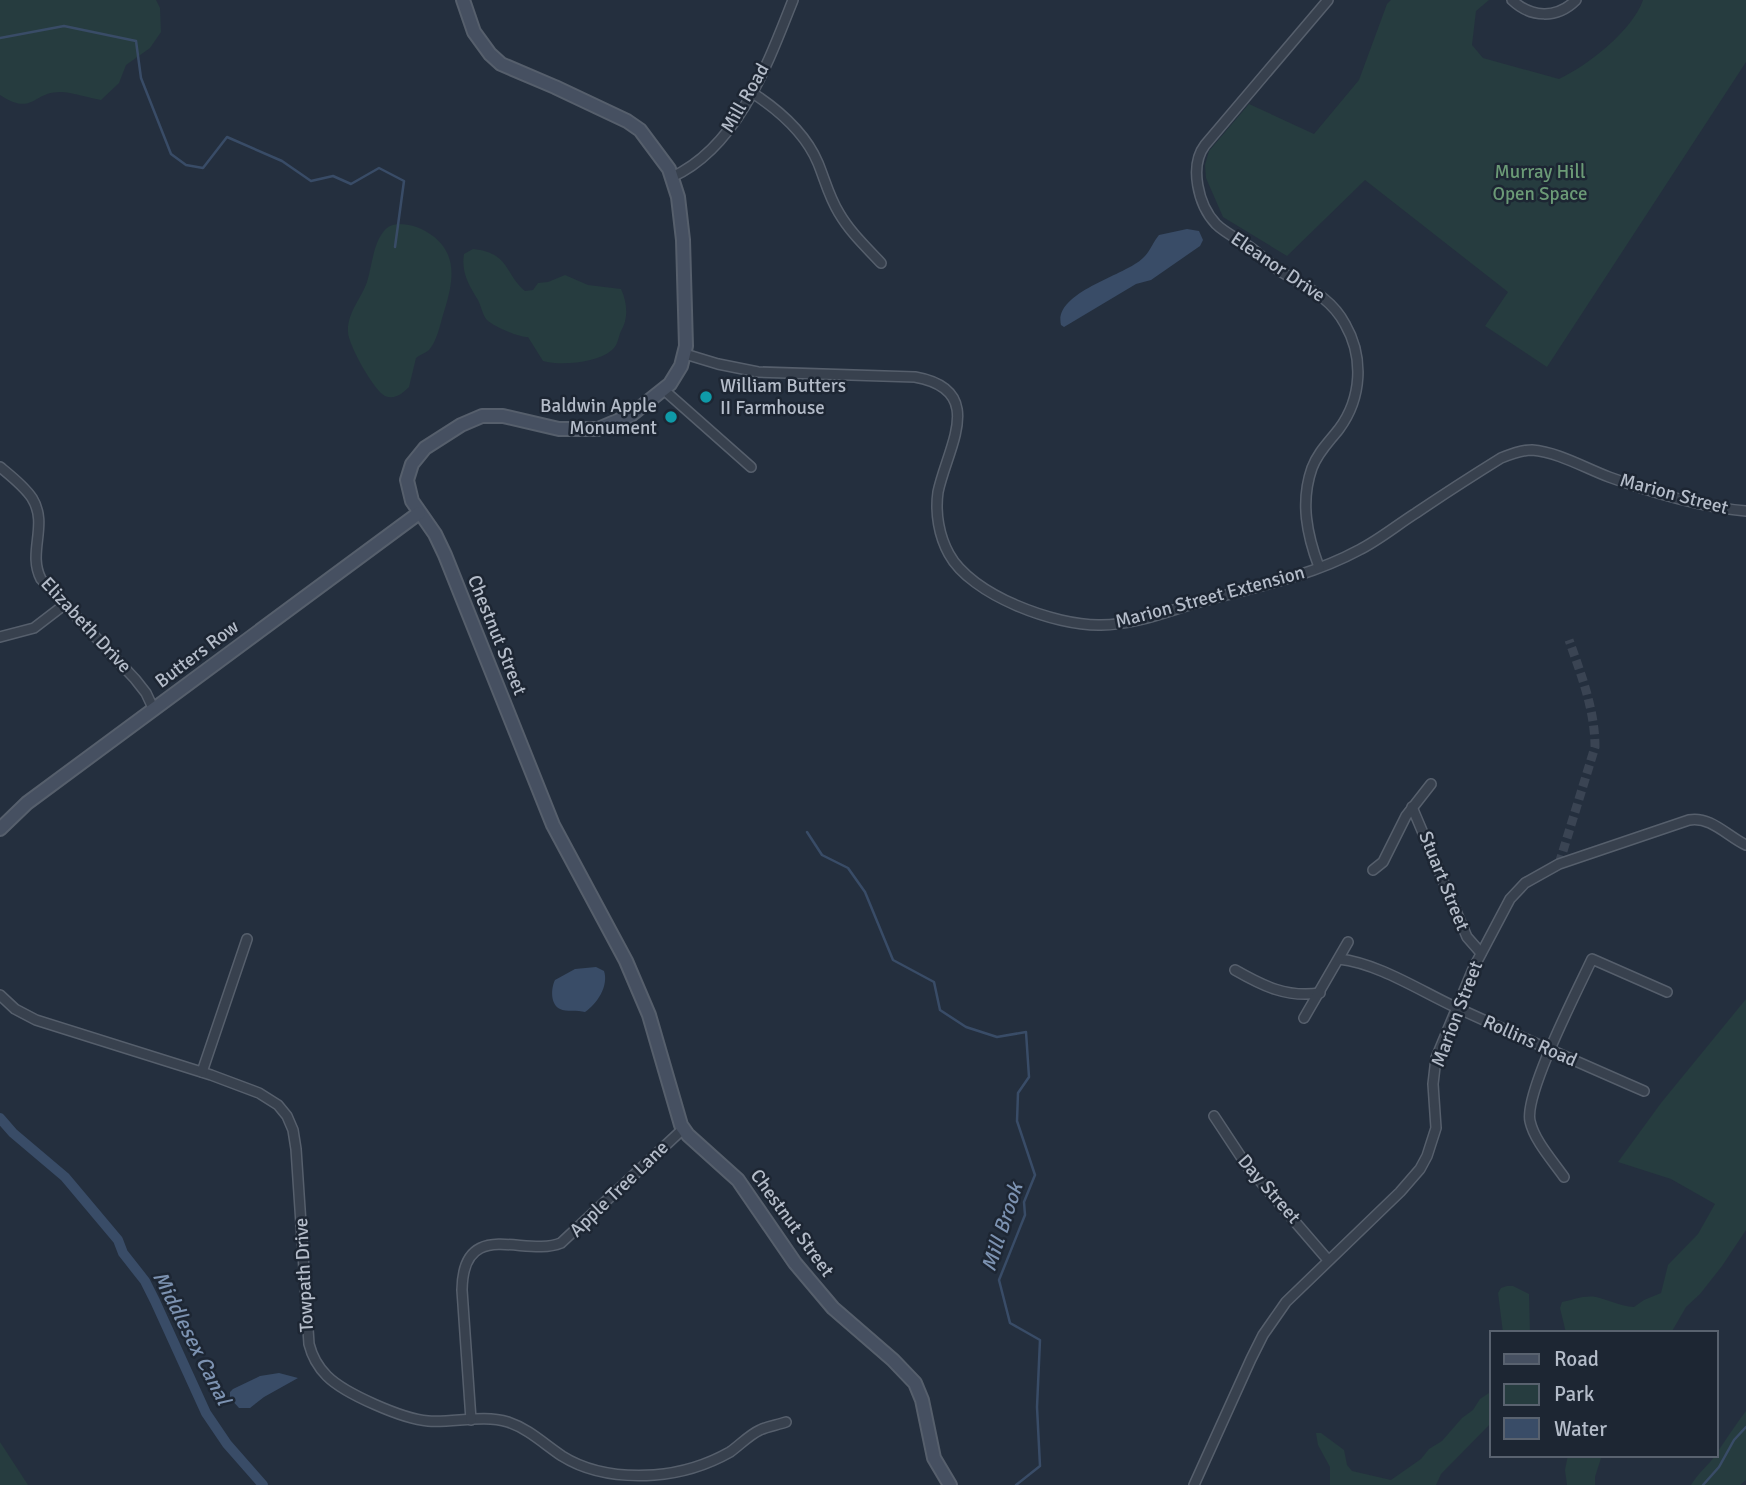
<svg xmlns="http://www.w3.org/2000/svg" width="1746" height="1485" viewBox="0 0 1746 1485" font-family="Signika,sans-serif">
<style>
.green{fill:#263c3f}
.water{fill:#394c67}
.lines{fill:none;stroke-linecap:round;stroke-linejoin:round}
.stream{stroke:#394c67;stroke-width:2.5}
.canal{stroke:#394c67;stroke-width:10}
.street-tunnel{stroke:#3a4453;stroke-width:9;stroke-dasharray:9 4.5;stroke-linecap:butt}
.street-casing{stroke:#565f6c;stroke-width:12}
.secondary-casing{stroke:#565f6c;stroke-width:16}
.street{stroke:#38414e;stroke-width:9}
.secondary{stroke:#465061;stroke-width:12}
.culture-dot{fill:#0f9aa8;stroke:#1d2633;stroke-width:2.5}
.labels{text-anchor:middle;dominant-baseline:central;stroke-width:5;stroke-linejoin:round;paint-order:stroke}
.street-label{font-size:19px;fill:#b4bcc9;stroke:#1d2633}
.park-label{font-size:19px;fill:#6b9a76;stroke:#1d2633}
.poi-label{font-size:19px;fill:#b4bcc9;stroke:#1d2633;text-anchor:start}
.water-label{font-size:21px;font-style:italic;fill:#7c92b1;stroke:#1d2633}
</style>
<rect width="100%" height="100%" fill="#242f3e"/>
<g class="green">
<path d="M 0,0 L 156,0 L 160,8 L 161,32 L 150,48 L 126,65 L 119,83 L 101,100 C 88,98 76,93 62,92 C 32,91 34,117 0,95 Z"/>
<path d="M 1391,0 L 1489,0 L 1476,11 L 1472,45 L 1483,58 L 1559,79 C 1587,66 1633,30 1643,0 L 1746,0 L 1746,62 L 1547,367 L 1485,326 L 1508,292 L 1365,180 L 1287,256 L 1223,217 L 1206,178 L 1205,165 L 1209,151 L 1249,104 L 1314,134 L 1359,80 L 1387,4 Z"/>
<path d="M 398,224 C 412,224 422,228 433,236 C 460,257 452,286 443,315 C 440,325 437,341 429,350 C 426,353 419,355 416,358 L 409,387 C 403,393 395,400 385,396 C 374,391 348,344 348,332 C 347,313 361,299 367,282 C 372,266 373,244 384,231 C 388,226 392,225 398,224 Z"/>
<path d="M 473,249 C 510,253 504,273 525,291 L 533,290 L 538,283 L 548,282 L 565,275 L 588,285 L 621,289 C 627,302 629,318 621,331 C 618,338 618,345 612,350 C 597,363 561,366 543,361 L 528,337 C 519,337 494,327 487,320 C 483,316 481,306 478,300 C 469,285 461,273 464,254 Z"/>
<path d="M 1746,999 L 1746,1230 L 1722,1266 L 1700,1294 L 1686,1307 L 1671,1333 L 1566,1333 L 1560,1308 L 1562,1302 C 1573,1300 1584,1295 1596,1297 C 1609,1300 1620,1306 1634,1307 L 1644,1300 L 1661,1293 L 1668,1265 L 1698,1234 L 1715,1204 L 1671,1179 L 1618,1162 L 1661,1103 Z"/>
<path d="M 1507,1286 L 1513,1286 L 1529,1294 L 1530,1333 L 1503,1333 L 1498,1293 L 1501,1288 Z"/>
<path d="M 1492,1391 L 1492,1422 L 1441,1474 L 1436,1485 L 1330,1485 L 1330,1467 L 1318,1445 L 1316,1433 L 1321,1433 L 1344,1450 L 1347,1465 L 1352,1471 L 1391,1480 L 1421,1459 L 1429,1449 L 1442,1441 L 1462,1418 L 1473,1410 L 1480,1399 Z"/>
<path d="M 1746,1411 L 1746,1480 L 1740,1485 L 1691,1485 C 1698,1473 1710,1464 1716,1454 C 1726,1440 1735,1425 1746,1411 Z"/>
<path d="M 0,1442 L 28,1485 L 0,1485 Z"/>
<path d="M 1568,1455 L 1602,1455 L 1595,1477 L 1595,1485 L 1567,1485 L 1565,1470 Z"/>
</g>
<g class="water">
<path d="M 1187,229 L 1199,231 L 1203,240 L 1200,246 L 1151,280 L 1136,284 L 1064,327 L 1061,325 C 1053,292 1125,276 1143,258 C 1150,252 1153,242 1159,235 Z"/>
<path d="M 596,967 L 604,971 C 609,986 597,1004 585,1012 C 578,1010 566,1012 560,1009 C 550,1004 551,988 555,980 L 575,969 Z"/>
<path d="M 279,1373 L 298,1378 L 264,1397 L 250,1408 L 239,1408 L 230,1398 L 230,1392 L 233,1389 L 260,1376 Z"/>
</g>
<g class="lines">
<g class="stream">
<path d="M 0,38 L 64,26 L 136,41 L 141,78 L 171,154 L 186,165 L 203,168 L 227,137 L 282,161 L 311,181 L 333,176 L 351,184 L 379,168 L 404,181 L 395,247"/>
<path d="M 807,832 L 822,855 L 848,868 L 865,892 L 893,960 L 934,982 L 940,1010 L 966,1027 L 997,1037 L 1026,1032 L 1029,1077 L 1018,1093 L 1017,1121 L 1035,1175 L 1024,1202 L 1025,1215 L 999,1280 L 1010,1323 L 1040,1340 L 1037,1407 L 1040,1466 L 1016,1485"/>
<path d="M 1703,1485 L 1719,1467 L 1734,1440 L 1746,1427"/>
</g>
<path class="canal" d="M 0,1118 L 13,1133 L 65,1177 L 118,1240 L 123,1253 L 145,1281 L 155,1301 L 206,1413 L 227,1444 L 263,1485"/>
<path class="street-tunnel" d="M 1559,864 L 1595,747 C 1595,710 1581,674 1569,640"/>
<g class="street-casing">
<g id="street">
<path d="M 1512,0 C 1531,18 1557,19 1576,0"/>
<path d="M 751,92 C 779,110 805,132 818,163 C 825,180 829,197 839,213 C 850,232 866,247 881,263"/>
<path d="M 672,177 C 738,147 768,63 793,0"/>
<path d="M 685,354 L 718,364 L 758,372 L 915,377 C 988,390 947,448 938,492 C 935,513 939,536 949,554 C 971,595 1055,626 1101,625 C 1136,625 1170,610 1203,601 C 1256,587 1311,576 1359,550 C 1379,540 1397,525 1416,513 C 1444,494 1472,476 1501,458 C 1511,454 1521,450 1532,450 C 1558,452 1585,468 1609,477 C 1653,493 1699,507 1746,511"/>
<path d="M 664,390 L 751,467"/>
<path d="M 0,467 C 11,476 24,486 32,498 C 49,525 27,552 41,579 L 135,679 L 146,693 L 154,710"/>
<path d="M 1319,567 C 1307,535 1300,502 1312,468 C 1318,452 1329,442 1339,429 C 1362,398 1364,357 1345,324 C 1330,296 1305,287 1280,271 C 1268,263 1258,252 1247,245 C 1236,238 1224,232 1216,224 C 1198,205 1189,166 1205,145 L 1328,0"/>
<path d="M 0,637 L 34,628 L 64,605"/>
<path d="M 1412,807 L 1467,937 L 1481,953"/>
<path d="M 1373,870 L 1383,862 L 1406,816 L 1431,784"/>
<path d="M 1339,959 C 1377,963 1419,990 1453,1006 C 1516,1035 1580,1063 1644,1091"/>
<path d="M 1235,970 C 1263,986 1287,998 1320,993"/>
<path d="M 0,995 L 15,1009 L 36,1020 L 211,1075 L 259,1093 L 278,1105 L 287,1116 L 293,1130 L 296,1149 L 309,1344 C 312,1356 318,1367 327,1376 C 345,1394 403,1419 428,1421 C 454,1423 483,1414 508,1422 C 529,1429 544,1444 562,1456 C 589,1473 623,1477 654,1475 C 681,1473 707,1465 730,1452 C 740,1445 749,1435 760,1430 C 768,1426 778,1425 786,1422"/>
<path d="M 1304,1018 L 1348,942"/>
<path d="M 202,1072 L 247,939"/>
<path d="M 1214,1116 L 1247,1166 L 1328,1260"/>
<path d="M 1564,1177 C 1552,1160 1534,1140 1530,1121 C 1524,1094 1578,989 1592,959 L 1667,992"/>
<path d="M 471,1420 L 462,1290 C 463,1216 525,1258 561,1243 L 683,1129"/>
<path d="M 1194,1485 L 1251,1359 L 1263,1335 L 1286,1302 L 1400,1192 L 1420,1169 L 1427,1156 L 1436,1128 L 1433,1084 L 1436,1058 L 1473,969 L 1510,899 L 1525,883 L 1559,864 L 1689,820 C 1711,816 1727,836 1746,845"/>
</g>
</g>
<g class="secondary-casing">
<g id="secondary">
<path d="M 463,0 L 474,32 L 490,54 L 501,64 L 555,87 L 627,121 L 640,130 L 669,169 L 678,197 L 683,240 L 686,346 L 681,366 L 670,384 L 631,415 L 598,429 L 559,429 L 503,416 L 482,416 L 461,425 L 425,448 L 412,464 L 407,480 L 412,501 L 435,534 L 445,555 L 553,825 L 626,961 L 649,1015 L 681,1125 L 688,1135 L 738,1180 L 795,1263 L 833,1308 L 893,1360 L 915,1383 L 922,1400 L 934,1458 L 950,1485"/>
<path d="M 0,829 L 27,803 L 419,513"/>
</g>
</g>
<use href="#street" class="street"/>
<use href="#secondary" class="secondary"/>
</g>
<g class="culture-dot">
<circle cx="706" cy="397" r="7"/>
<circle cx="671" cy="417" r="7"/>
</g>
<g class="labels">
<g class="street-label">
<text transform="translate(745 98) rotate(-60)">Mill Road</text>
<text transform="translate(1278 267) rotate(34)">Eleanor Drive</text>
<text transform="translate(1674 494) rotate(15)">Marion Street</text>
<text transform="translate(1210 597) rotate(-15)">Marion Street Extension</text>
<text transform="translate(86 625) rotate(47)">Elizabeth Drive</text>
<text transform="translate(497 635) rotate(68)">Chestnut Street</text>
<text transform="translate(197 654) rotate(-37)">Butters Row</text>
<text transform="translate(1444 881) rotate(68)">Stuart Street</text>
<text transform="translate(1457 1014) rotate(-69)">Marion Street</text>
<text transform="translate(1530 1041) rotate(24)">Rollins Road</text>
<text transform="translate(619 1189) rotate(-44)">Apple Tree Lane</text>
<text transform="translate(1269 1189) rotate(49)">Day Street</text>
<text transform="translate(792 1223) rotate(54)">Chestnut Street</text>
<text transform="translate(304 1275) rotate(-93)">Towpath Drive</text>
</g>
<g class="park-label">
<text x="1540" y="172">Murray Hill<tspan x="1540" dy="22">Open Space</tspan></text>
</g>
<g class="poi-label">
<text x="720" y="386">William Butters<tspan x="720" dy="22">II Farmhouse</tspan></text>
<text x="657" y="406" text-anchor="end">Baldwin Apple<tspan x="657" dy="22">Monument</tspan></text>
</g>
<g class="water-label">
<text transform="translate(1002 1227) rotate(-72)">Mill Brook</text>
<text transform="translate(192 1338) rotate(63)">Middlesex Canal</text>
</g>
</g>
<rect x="1490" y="1331" width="228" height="126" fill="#1d2633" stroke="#59626f" stroke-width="2"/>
<rect x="1504" y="1354" width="35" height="10" fill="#465061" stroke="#59626f" stroke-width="2"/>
<text x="1554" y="1366" font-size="21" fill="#b4bcc9">Road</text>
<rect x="1504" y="1384" width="35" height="21" fill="#263c3f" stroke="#59626f" stroke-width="2"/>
<text x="1554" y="1401" font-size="21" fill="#b4bcc9">Park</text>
<rect x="1504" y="1418" width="35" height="21" fill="#394c67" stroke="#59626f" stroke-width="2"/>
<text x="1554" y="1436" font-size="21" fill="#b4bcc9">Water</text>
</svg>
